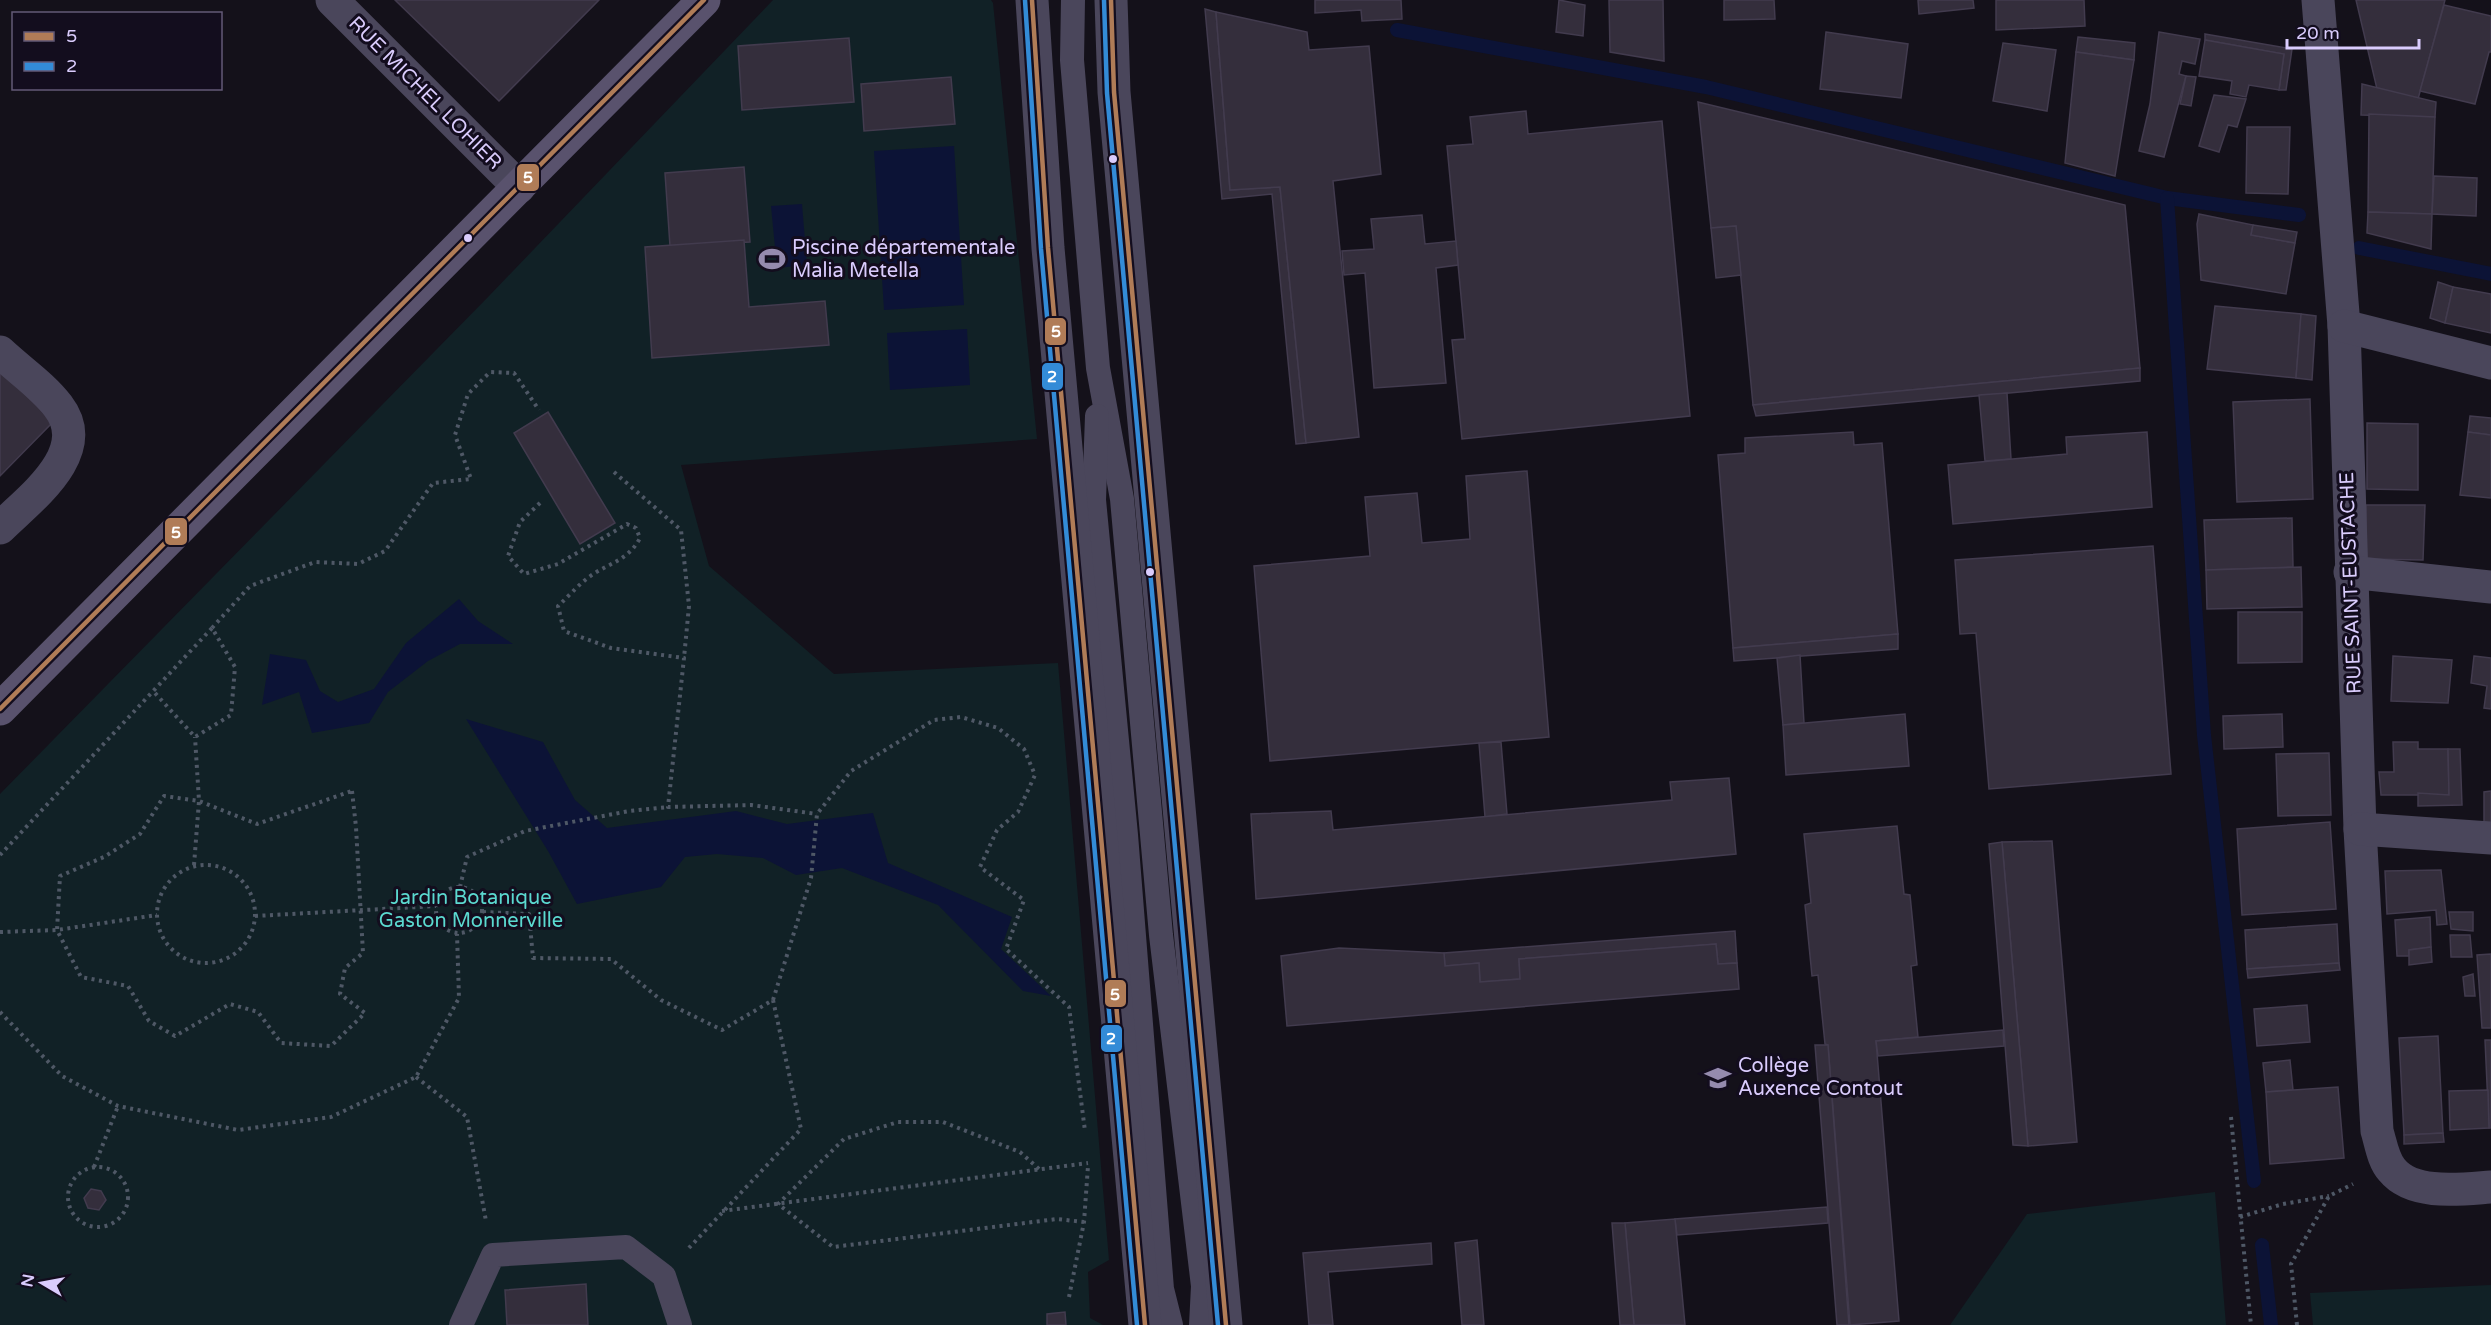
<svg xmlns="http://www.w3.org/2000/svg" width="2491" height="1325" viewBox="0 0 2491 1325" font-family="'Varela Round',sans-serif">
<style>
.green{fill:#112126}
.water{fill:#0c1336}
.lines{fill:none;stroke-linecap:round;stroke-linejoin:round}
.stream{stroke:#0c1336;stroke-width:14}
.building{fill:#342e3c;stroke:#423b4e;stroke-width:1.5}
.path{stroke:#4f5866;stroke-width:4;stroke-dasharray:3 4.5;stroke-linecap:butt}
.service{stroke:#4a465b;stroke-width:24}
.minor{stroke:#4a465b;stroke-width:33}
.tertiary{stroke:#4a465b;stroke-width:33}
.secondary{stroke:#59526d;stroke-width:33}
.bus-1-casing{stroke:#130d1e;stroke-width:9}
.bus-2-casing{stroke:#130d1e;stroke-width:9}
.bus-1{stroke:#b07c57;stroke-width:4.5}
.bus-2{stroke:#338bd7;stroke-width:4.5}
.bus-dot{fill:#daccfd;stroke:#130d1e;stroke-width:2}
.labels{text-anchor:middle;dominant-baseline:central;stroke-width:6;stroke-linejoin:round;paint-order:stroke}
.street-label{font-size:20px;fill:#daccfd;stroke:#130d1e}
.poi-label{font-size:20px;fill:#daccfd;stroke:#130d1e;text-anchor:start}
.park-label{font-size:20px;fill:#5bd9d0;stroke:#130d1e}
.line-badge{stroke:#130d1e;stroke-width:2}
.badge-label{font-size:16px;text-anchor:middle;font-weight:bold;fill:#fff}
</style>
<rect width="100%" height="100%" fill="#14111a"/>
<g class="green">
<path d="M 773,0 L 991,0 L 993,3 L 1037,439 L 681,465 L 709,566 L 834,674 L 1058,663 L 1109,1260 L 1088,1272 L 1090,1318 L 1103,1325 L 0,1325 L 0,794 L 489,296 Z"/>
<path d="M 2215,1192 L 2226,1325 L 1950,1325 L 2027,1214 Z"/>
<path d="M 2491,1285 L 2491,1325 L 2313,1325 L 2310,1293 Z"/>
</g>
<g class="water">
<path d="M 954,146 L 964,305 L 884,310 L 874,151 Z"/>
<path d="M 802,204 L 807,265 L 777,268 L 771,206 Z"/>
<path d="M 967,329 L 970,385 L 890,390 L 887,333 Z"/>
<path d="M 459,599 L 478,621 L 513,644 L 460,644 L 428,661 L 388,692 L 369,723 L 312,733 L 299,692 L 262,705 L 270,654 L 306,660 L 320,691 L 338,702 L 374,689 L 406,643 Z"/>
<path d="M 466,719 L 543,742 L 575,800 L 607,828 L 736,811 L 787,824 L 873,813 L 888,863 L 1012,917 L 1001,949 L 1051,996 L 1023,991 L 938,905 L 842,868 L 796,875 L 763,858 L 717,854 L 685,857 L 661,887 L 577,904 L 548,851 Z"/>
</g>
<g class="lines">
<g class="stream">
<path d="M 1397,30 L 1706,87 L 2167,198 L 2299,215"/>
<path d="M 2167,198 L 2204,735 L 2254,1181"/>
<path d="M 2359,248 L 2491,274"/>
<path d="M 2262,1245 L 2271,1325"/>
</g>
</g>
<g class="building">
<path d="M 395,0 L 599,0 L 499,101 Z"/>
<path d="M 1315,0 L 1401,0 L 1402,19 L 1362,21 L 1361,10 L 1315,13 Z"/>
<path d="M 1559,0 L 1585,5 L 1583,36 L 1556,32 Z"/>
<path d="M 1609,0 L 1663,0 L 1664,61 L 1610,52 Z"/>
<path d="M 1724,0 L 1774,0 L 1775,19 L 1724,20 Z"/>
<path d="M 1918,0 L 1973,0 L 1974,8 L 1919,14 Z"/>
<path d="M 1996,0 L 2084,0 L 2085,26 L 1996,30 Z"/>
<path d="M 2356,0 L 2445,0 L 2418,99 L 2377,89 Z"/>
<path d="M 2444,5 L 2491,16 L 2491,52 L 2489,52 L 2475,104 L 2420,91 Z"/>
<path d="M 1205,9 L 1216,12 L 1230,190 L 1280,187 L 1306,443 L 1296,444 L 1272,194 L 1222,199 Z"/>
<path d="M 1216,12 L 1307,32 L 1309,50 L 1369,46 L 1381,174 L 1333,181 L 1359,437 L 1306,443 L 1280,187 L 1230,190 Z"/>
<path d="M 1826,32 L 1908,44 L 1901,98 L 1820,89 Z"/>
<path d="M 2159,32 L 2200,39 L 2195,64 L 2182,61 L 2179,74 L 2186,76 L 2164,157 L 2139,151 L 2150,104 Z"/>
<path d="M 2205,34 L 2292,49 L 2286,90 L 2279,90 L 2284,54 L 2205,40 Z"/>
<path d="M 2078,37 L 2135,43 L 2134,60 L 2076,52 Z"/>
<path d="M 849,38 L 854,102 L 742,110 L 738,46 Z"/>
<path d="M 2205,40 L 2284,54 L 2279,90 L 2249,85 L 2246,97 L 2230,94 L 2232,81 L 2199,76 Z"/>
<path d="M 2003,43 L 2056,50 L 2047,111 L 1993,101 Z"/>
<path d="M 2076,52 L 2134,60 L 2115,176 L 2065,163 Z"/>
<path d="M 2186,76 L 2196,77 L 2191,106 L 2180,104 Z"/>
<path d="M 951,77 L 955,124 L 864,131 L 861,84 Z"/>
<path d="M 2362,84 L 2436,102 L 2435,117 L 2361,115 Z"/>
<path d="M 2214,95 L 2246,99 L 2237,127 L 2228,125 L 2219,152 L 2199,146 Z"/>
<path d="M 1698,102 L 2125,205 L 2140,368 L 1753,405 L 1736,226 L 1711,228 Z"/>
<path d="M 1526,111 L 1528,134 L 1662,121 L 1690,416 L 1462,439 L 1452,340 L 1465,339 L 1447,146 L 1473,144 L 1470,117 Z"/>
<path d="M 2369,114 L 2435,117 L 2432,214 L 2368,212 Z"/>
<path d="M 2247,127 L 2290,127 L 2288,194 L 2246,193 Z"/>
<path d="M 744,167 L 750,242 L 670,246 L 665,173 Z"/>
<path d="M 2434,176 L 2477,178 L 2476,216 L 2432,214 Z"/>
<path d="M 2368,212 L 2432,214 L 2431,249 L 2367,233 Z"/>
<path d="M 2199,214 L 2253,225 L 2251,235 L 2295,243 L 2286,294 L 2201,280 L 2197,224 Z"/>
<path d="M 1422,215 L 1425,244 L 1456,241 L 1458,265 L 1436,268 L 1446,383 L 1374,388 L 1365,273 L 1344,275 L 1342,251 L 1374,249 L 1371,219 Z"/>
<path d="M 2253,225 L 2297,232 L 2295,243 L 2251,235 Z"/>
<path d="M 1736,226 L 1741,275 L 1716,278 L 1711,228 Z"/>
<path d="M 744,240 L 749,307 L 825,301 L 829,345 L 652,358 L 645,247 Z"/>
<path d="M 2438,282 L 2453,287 L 2445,323 L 2430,318 Z"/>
<path d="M 2453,287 L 2491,294 L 2491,333 L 2445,323 Z"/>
<path d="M 2215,306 L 2301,314 L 2296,378 L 2207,369 Z"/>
<path d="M 2301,314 L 2316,316 L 2312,380 L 2296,378 Z"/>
<path d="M 2140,368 L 2140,381 L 1756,416 L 1753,405 Z"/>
<path d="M 0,369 L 53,422 L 0,476 Z"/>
<path d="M 2007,393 L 2011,459 L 1985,461 L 1979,395 Z"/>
<path d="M 2310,399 L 2313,499 L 2237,502 L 2233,402 Z"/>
<path d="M 548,412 L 615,523 L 580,544 L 514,433 Z"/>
<path d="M 2470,416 L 2491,418 L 2491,435 L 2468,432 Z"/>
<path d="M 2367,423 L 2418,424 L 2418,490 L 2367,489 Z"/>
<path d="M 1853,432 L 1854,445 L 1882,443 L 1898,634 L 1733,648 L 1718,455 L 1745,453 L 1745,438 Z"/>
<path d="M 2147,432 L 2152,507 L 1953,524 L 1948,465 L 2067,454 L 2066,437 Z"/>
<path d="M 2468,432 L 2491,435 L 2491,498 L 2460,495 Z"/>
<path d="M 1527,471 L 1549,737 L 1270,761 L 1254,566 L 1370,556 L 1365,497 L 1417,493 L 1422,543 L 1470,539 L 1466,476 Z"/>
<path d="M 2366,505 L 2425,505 L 2423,560 L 2366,559 Z"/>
<path d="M 2292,518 L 2293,567 L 2206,570 L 2204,520 Z"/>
<path d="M 2153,546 L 2171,774 L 1989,789 L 1976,633 L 1960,634 L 1955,560 Z"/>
<path d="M 2301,567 L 2302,607 L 2207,609 L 2206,570 Z"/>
<path d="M 2238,612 L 2302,612 L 2302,662 L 2238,663 Z"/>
<path d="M 1898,634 L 1898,649 L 1734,661 L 1733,648 Z"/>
<path d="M 1800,655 L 1804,723 L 1783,725 L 1777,658 Z"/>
<path d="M 2393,656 L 2452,660 L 2448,703 L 2391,701 Z"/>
<path d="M 2474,656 L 2491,658 L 2491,709 L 2484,708 L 2487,686 L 2471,683 Z"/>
<path d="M 1905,714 L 1909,766 L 1786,775 L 1783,725 Z"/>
<path d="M 2282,714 L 2283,747 L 2224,749 L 2223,716 Z"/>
<path d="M 1501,742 L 1507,814 L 1485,817 L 1479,743 Z"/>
<path d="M 2393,742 L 2418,742 L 2418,749 L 2448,749 L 2449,795 L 2381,795 L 2379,772 L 2394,772 Z"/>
<path d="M 2448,749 L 2460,749 L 2462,805 L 2418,806 L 2418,793 L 2449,795 Z"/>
<path d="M 2329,753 L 2331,815 L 2278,816 L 2276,754 Z"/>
<path d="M 1729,778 L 1736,854 L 1256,899 L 1251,814 L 1331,811 L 1333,830 L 1672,800 L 1670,782 Z"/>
<path d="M 2491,791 L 2491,824 L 2484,824 L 2484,792 Z"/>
<path d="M 2330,822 L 2336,909 L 2242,915 L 2237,829 Z"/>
<path d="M 1897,826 L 1904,894 L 1910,895 L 1917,965 L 1911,966 L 1918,1037 L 1876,1041 L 1899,1321 L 1850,1325 L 1828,1045 L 1825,1044 L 1818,975 L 1812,976 L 1805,905 L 1811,903 L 1804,834 Z"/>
<path d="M 2052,841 L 2077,1142 L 2028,1146 L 2002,842 Z"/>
<path d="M 2002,842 L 2028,1146 L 2013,1145 L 1989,844 Z"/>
<path d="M 2441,870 L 2447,924 L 2437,925 L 2436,910 L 2387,914 L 2385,871 Z"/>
<path d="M 2449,912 L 2473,912 L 2473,931 L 2451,929 Z"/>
<path d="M 2430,917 L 2431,947 L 2409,950 L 2409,956 L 2397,956 L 2395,920 Z"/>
<path d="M 2337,924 L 2339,963 L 2247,969 L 2245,930 Z"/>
<path d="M 1735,931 L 1737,963 L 1718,964 L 1716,944 L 1519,959 L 1520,979 L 1480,982 L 1479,963 L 1445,966 L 1444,953 Z"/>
<path d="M 2450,935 L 2470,935 L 2472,957 L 2451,957 Z"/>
<path d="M 1716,944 L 1718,964 L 1737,963 L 1739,989 L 1287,1026 L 1281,956 L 1339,948 L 1444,953 L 1445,966 L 1479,963 L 1480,982 L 1520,979 L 1519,959 Z"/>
<path d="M 2431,947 L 2432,962 L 2409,965 L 2409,950 Z"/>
<path d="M 2491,954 L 2491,1028 L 2482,1028 L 2477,955 Z"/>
<path d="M 2339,963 L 2340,970 L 2248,978 L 2247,969 Z"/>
<path d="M 2473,974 L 2475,996 L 2465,996 L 2463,977 Z"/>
<path d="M 2307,1005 L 2310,1042 L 2257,1046 L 2254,1009 Z"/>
<path d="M 2003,1030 L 2004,1046 L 1878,1056 L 1876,1041 Z"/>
<path d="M 2438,1036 L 2443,1133 L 2404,1135 L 2399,1038 Z"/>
<path d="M 2485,1040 L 2491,1040 L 2491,1128 L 2489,1128 Z"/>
<path d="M 1815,1045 L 1828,1045 L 1849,1325 L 1837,1325 Z"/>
<path d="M 2290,1060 L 2293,1090 L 2266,1092 L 2263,1063 Z"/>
<path d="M 2338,1087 L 2344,1158 L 2270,1164 L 2266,1092 Z"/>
<path d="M 2488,1090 L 2489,1128 L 2450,1130 L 2449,1091 Z"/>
<path d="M 2443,1133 L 2444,1142 L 2404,1144 L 2404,1135 Z"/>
<path d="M 91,1189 L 101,1191 L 106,1200 L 99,1210 L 88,1208 L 84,1198 Z"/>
<path d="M 1827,1207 L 1828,1223 L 1677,1235 L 1675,1219 Z"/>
<path d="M 1675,1219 L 1685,1325 L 1634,1325 L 1625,1223 Z"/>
<path d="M 1612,1223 L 1625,1223 L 1634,1325 L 1620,1325 Z"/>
<path d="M 1477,1240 L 1484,1325 L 1462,1325 L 1455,1243 Z"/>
<path d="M 1431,1243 L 1432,1264 L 1328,1272 L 1333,1325 L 1309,1325 L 1303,1253 Z"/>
<path d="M 586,1284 L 588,1325 L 507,1325 L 505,1290 Z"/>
<path d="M 1065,1312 L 1066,1325 L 1047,1325 L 1047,1314 Z"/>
</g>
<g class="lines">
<g class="path">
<path d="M 614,472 L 681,530 L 689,606 L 684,658"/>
<path d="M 540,503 L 520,522 L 508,556 L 524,574 L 558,564 L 627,524 L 636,528 L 640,538 C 628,561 608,563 589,577 C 578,585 568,597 558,606 L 564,631 L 611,648 L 684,658 L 668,807 L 751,805 L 817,814"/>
<path d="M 212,628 L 250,586 L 315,562 L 358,564 L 385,551 L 433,483 L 471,479 L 455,435 L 468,394 L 490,372 L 514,373 L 539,410"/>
<path d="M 352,791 L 356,827 L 363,953 L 345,968 L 340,994 L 365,1013 L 331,1046 L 281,1043 L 258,1012 L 230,1004 L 175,1036 L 149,1021 L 128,986 L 81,977 L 57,930 L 60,876 L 104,857 L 140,834 L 164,796 L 199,801 L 257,824 Z"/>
<path d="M 0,855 L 212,628 L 235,667 L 231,715 L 195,737 L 154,692"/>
<circle cx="206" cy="914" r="49"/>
<path d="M 194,865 L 199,801 L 195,737"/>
<circle cx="459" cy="910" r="23"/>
<path d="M 460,887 L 467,857 L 525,831 L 629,811 L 668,807"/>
<path d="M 483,912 L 529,914 L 533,958 L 611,959 L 661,1000 L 722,1030 L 773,1000 L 801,1129 L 687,1250"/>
<path d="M 255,916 L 436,906"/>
<path d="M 0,932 L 57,930 L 157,915"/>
<path d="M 773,1000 L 811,878 L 817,814 L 851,771 L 934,720 L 961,717 L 998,728 L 1024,749 L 1035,775 L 1018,812 L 997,830 L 980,867 L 1024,900 L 1006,949 L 1069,1007 L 1085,1131"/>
<path d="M 0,1012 L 62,1076 L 118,1106 L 238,1130 L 331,1117 L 416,1077 L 459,998 L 457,934"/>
<path d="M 416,1077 L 467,1117 L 486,1221"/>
<path d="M 2231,1117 L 2251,1325"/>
<path d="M 94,1167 L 118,1106"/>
<circle cx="98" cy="1197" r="30"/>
<path d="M 1039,1169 L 1020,1152 L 943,1122 L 898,1122 L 844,1139 L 778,1204 L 833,1247 L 1057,1219 L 1084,1222"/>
<path d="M 722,1211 L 1088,1163"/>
<path d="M 2240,1217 L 2283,1204 L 2329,1196"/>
<path d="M 1069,1297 L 1084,1222 L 1088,1166"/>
<path d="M 2297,1325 L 2291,1264 L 2329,1196 L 2353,1184"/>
</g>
<g class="service">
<path d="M 1073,0 L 1072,60 L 1098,368 L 1122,499 L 1161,935 L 1203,1286 L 1201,1325"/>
<path d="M 1097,416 L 1094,500 L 1126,835 L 1162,1289 L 1171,1325"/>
<path d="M 461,1325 L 493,1255 L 626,1247 L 664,1276 L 680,1325"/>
</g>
<g class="minor">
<path d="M 332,0 L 519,187"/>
<path d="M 2318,0 L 2344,326 L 2360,829 L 2377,1131 C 2381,1144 2383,1160 2392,1170 C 2413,1196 2462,1189 2491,1187"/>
<path d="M 2344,326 L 2491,363"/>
<path d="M 0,352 C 19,370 43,386 58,406 C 94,453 29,499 0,528"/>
<path d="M 2350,572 L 2491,587"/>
<path d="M 2360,829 L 2491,838"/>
</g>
<g class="tertiary">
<path d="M 1032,0 L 1048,248 L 1145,1325"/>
<path d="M 1111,0 L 1114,92 L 1226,1325"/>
</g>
<path class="secondary" d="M 0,709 L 704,0"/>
<g class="bus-1-casing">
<g id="bus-1">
<path d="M 1032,0 L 1048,248 L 1145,1325"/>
<path d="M 1111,0 L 1114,92 L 1226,1325"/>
<path d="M 0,709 L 704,0"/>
</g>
</g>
<g class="bus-2-casing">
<g id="bus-2">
<path d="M 1025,0 L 1041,249 L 1137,1325"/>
<path d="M 1104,0 L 1107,93 L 1218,1325"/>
</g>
</g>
<use href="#bus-1" class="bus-1"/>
<use href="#bus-2" class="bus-2"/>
</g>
<defs>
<g id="stadium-bare" transform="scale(2.07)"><path d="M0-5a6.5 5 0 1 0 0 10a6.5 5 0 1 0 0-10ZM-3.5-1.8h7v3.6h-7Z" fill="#958bae" stroke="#130d1e" stroke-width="2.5" paint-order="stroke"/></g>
<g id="school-bare" transform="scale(2.07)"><path d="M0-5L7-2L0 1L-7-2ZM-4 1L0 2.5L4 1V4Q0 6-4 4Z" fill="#958bae" stroke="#130d1e" stroke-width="2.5" paint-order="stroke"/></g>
</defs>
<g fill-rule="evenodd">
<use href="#stadium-bare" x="772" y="259"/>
<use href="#school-bare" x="1718" y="1078"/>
</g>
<g class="bus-dot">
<circle cx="1113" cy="159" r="5"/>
<circle cx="468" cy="238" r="5"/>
<circle cx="1150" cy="572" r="5"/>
</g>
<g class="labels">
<g class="street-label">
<text transform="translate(425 93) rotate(45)">RUE MICHEL LOHIER</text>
<text transform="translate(2351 583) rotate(-92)">RUE SAINT-EUSTACHE</text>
</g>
<g class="poi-label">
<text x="792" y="248">Piscine départementale<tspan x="792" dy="23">Malia Metella</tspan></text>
<text x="1738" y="1066">Collège<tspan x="1738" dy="23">Auxence Contout</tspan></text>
</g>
<g class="park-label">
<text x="471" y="898">Jardin Botanique<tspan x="471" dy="23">Gaston Monnerville</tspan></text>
</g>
</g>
<g class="line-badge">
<rect x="516" y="163" width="24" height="29" rx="6" fill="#b07c57"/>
<rect x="1044" y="317" width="23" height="29" rx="6" fill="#b07c57"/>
<rect x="1041" y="362" width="23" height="29" rx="6" fill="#338bd7"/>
<rect x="164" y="517" width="24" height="29" rx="6" fill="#b07c57"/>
<rect x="1104" y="979" width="23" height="29" rx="6" fill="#b07c57"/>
<rect x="1100" y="1024" width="23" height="29" rx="6" fill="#338bd7"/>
</g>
<g class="badge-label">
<text x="528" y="183">5</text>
<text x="1056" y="337">5</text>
<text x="1052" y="382">2</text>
<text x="176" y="538">5</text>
<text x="1115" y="1000">5</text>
<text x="1111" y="1044">2</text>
</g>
<rect x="12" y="12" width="210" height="78" fill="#130d1e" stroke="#635977" stroke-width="1.5"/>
<rect x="24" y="32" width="30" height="9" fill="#b07c57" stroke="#635977" stroke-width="1.5"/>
<text x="66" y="42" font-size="18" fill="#daccfd">5</text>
<rect x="24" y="62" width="30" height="9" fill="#338bd7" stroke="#635977" stroke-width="1.5"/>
<text x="66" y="72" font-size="18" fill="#daccfd">2</text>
<g transform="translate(42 1283) rotate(280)" stroke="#130d1e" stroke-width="4.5" paint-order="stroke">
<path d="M0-4.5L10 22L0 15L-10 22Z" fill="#daccfd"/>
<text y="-9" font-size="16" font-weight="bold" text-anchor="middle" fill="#daccfd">N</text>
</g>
<path d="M2287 39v9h132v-9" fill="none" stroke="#daccfd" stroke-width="3"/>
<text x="2296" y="39" font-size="18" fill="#daccfd" stroke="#130d1e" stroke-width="4.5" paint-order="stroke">20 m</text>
</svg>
